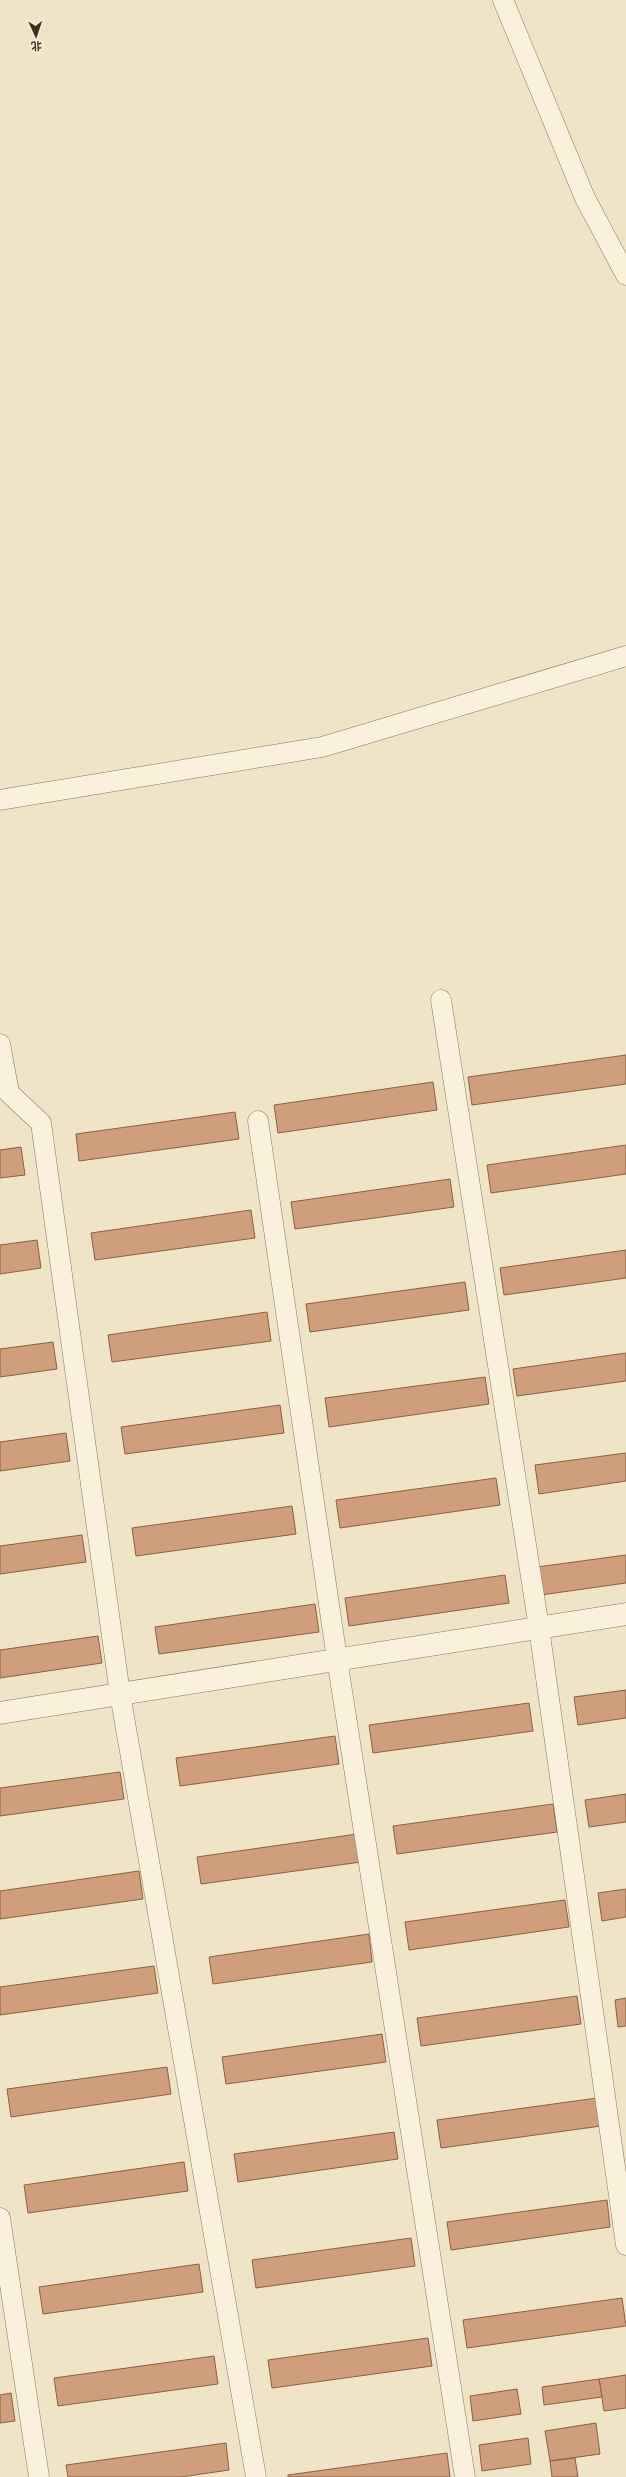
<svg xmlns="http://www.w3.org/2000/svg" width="626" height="2477" viewBox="0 0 626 2477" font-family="'Crimson Pro','Noto Sans SC',serif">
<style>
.building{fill:#cf9f7d;stroke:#8d5f41}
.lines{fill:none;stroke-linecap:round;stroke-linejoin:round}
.lane-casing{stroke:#8d765c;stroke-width:21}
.street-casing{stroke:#8d765c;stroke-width:23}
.lane{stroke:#faf1dc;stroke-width:20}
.street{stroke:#faf1dc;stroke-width:22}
</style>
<rect width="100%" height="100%" fill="#f0e4c8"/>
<g class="building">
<path d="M 626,1055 L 626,1084 L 472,1105 L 468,1077 Z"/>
<path d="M 433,1082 L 437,1110 L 278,1133 L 274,1105 Z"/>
<path d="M 235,1112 L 239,1139 L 79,1161 L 76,1134 Z"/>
<path d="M 626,1145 L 626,1174 L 491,1193 L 487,1165 Z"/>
<path d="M 21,1147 L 25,1175 L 0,1178 L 0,1150 Z"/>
<path d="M 450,1179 L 454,1207 L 295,1229 L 291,1202 Z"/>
<path d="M 251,1210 L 255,1238 L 95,1260 L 91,1233 Z"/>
<path d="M 37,1240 L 41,1268 L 0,1274 L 0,1245 Z"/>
<path d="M 626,1250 L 626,1278 L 504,1295 L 500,1268 Z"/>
<path d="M 465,1282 L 469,1310 L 310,1332 L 306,1304 Z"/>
<path d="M 267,1312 L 271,1341 L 112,1362 L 108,1335 Z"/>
<path d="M 53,1342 L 57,1369 L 0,1377 L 0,1349 Z"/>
<path d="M 626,1353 L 626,1381 L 517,1396 L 513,1369 Z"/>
<path d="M 485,1377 L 489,1404 L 329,1427 L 325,1398 Z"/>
<path d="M 280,1405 L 284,1433 L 125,1454 L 121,1427 Z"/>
<path d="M 66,1433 L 70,1461 L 0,1471 L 0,1442 Z"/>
<path d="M 626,1453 L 626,1481 L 539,1494 L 535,1465 Z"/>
<path d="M 496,1478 L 500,1505 L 340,1528 L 336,1500 Z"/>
<path d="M 292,1506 L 296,1534 L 136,1556 L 132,1528 Z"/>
<path d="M 82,1535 L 86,1562 L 0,1574 L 0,1546 Z"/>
<path d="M 626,1555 L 626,1583 L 541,1595 L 537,1567 Z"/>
<path d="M 505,1575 L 509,1603 L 349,1626 L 345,1598 Z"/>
<path d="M 315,1604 L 319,1632 L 159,1654 L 155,1627 Z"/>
<path d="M 98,1636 L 102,1663 L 0,1678 L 0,1650 Z"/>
<path d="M 626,1690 L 626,1718 L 578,1725 L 574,1697 Z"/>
<path d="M 529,1703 L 533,1731 L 373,1753 L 369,1725 Z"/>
<path d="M 335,1736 L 339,1764 L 180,1786 L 176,1758 Z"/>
<path d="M 120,1772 L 124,1799 L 0,1816 L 0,1788 Z"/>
<path d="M 626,1794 L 626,1822 L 589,1827 L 585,1800 Z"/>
<path d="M 553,1804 L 557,1832 L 397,1854 L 393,1826 Z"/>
<path d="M 357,1834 L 361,1862 L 201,1884 L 197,1857 Z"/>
<path d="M 139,1871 L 143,1899 L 0,1919 L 0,1891 Z"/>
<path d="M 626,1889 L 626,1917 L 602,1921 L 598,1893 Z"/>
<path d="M 565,1900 L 569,1927 L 409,1950 L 405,1922 Z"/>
<path d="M 369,1934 L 372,1962 L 213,1984 L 209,1957 Z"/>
<path d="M 154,1966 L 158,1993 L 0,2015 L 0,1987 Z"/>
<path d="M 577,1996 L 581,2024 L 421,2046 L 417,2018 Z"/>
<path d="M 626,1998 L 626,2026 L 618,2027 L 615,2000 Z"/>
<path d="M 382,2034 L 386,2062 L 226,2084 L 222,2057 Z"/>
<path d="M 167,2067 L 171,2094 L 11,2117 L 7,2089 Z"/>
<path d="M 597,2098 L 601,2126 L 441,2148 L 437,2120 Z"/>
<path d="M 394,2132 L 398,2159 L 238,2182 L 234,2154 Z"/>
<path d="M 184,2162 L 188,2191 L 28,2213 L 24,2185 Z"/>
<path d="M 607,2200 L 610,2227 L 451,2250 L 447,2222 Z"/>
<path d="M 411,2238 L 415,2266 L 256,2288 L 252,2260 Z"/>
<path d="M 199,2264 L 203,2292 L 43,2314 L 39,2287 Z"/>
<path d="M 622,2298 L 626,2326 L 467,2348 L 463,2320 Z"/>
<path d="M 428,2338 L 432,2366 L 272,2388 L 268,2360 Z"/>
<path d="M 214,2356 L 218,2384 L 58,2406 L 54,2378 Z"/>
<path d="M 626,2375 L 626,2408 L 604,2411 L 599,2379 Z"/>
<path d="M 599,2379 L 602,2397 L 544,2405 L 542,2387 Z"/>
<path d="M 517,2389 L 521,2414 L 473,2421 L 470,2396 Z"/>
<path d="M 11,2393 L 15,2421 L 0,2423 L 0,2395 Z"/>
<path d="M 596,2423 L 600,2454 L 550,2461 L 545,2431 Z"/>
<path d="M 528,2438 L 531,2464 L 482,2471 L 479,2445 Z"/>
<path d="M 226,2443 L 229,2470 L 181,2477 L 68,2477 L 66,2465 Z"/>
<path d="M 447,2453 L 450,2477 L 288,2477 L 288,2475 Z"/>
<path d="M 575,2458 L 578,2477 L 552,2477 L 550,2461 Z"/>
</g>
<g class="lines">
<g class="lane-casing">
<g id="lane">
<path d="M 503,0 L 585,198 L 626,275"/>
<path d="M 0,800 L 322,747 L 626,656"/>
<path d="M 441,1000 L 539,1628 L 626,2245"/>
<path d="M 0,1044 L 9,1093 L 41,1123 L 120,1694 L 256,2477"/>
<path d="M 258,1121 L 337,1659 L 465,2477"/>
<path d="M 0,2218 L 39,2477"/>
</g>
</g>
<g class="street-casing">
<path id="street" d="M 0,1713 L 626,1614"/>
</g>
<use href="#lane" class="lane"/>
<use href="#street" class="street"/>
</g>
<g transform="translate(36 36) rotate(177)" stroke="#f7eed8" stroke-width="3" paint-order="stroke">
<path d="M0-3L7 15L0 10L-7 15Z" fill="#3d2e20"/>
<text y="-6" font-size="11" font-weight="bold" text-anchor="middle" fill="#3d2e20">北</text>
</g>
</svg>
